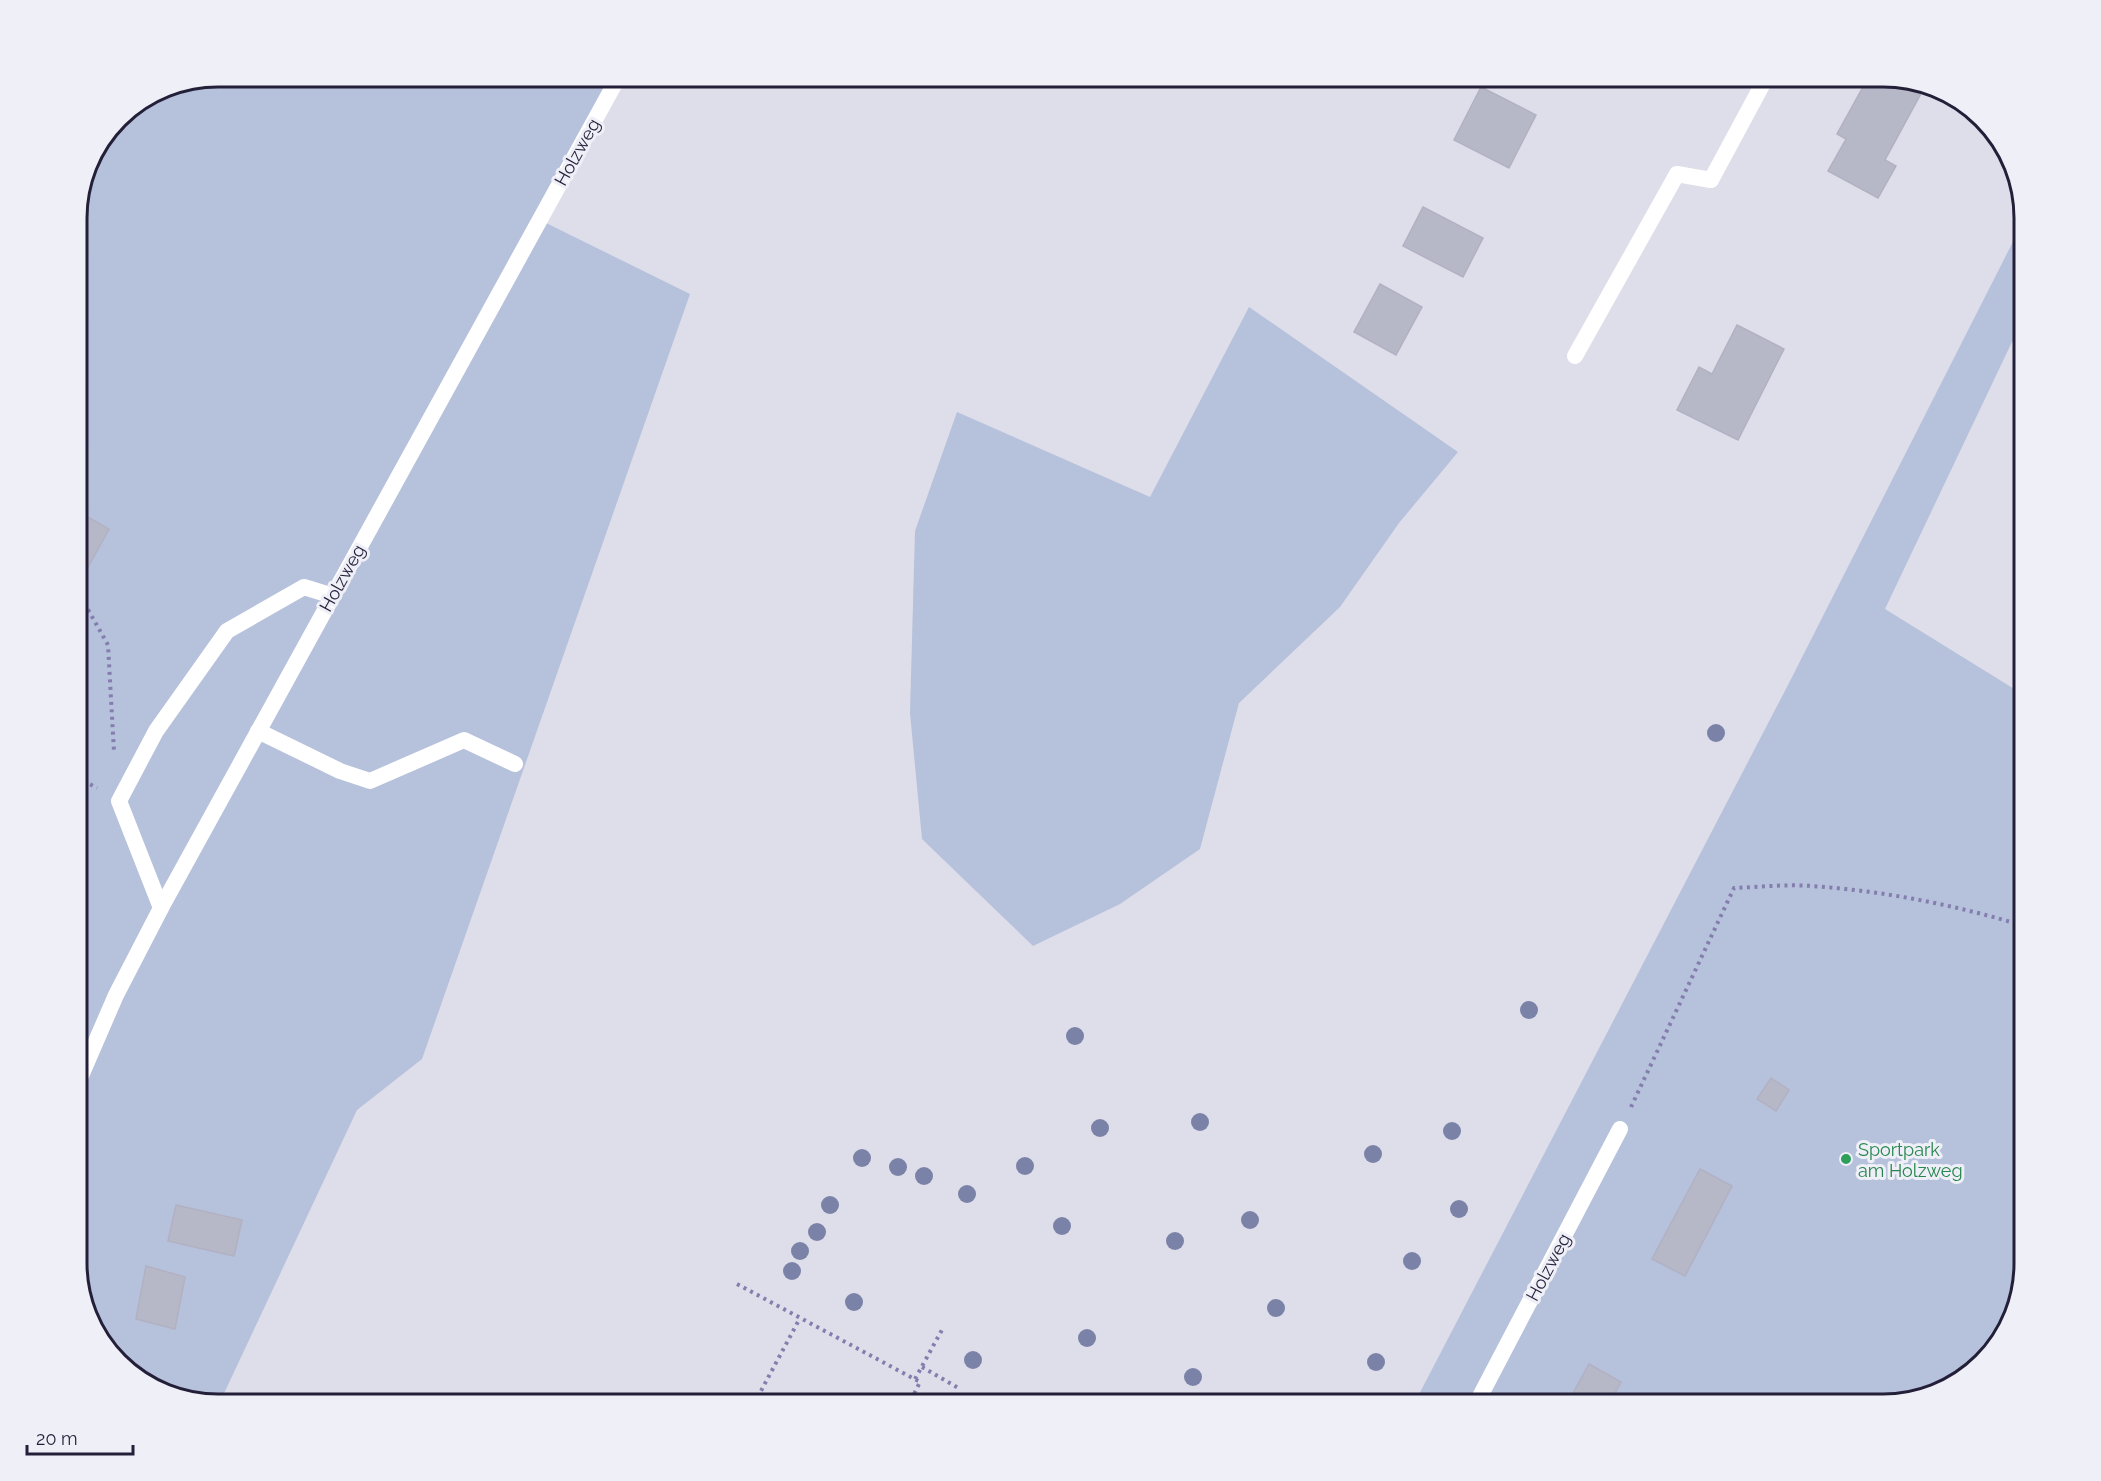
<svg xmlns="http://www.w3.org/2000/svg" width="2101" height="1481" viewBox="0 0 2101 1481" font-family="Raleway,sans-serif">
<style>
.green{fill:#b6c1db}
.building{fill:#b7b8c7;stroke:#b1b1c3;stroke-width:1.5}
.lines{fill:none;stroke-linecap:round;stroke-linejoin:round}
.path{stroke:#847eae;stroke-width:4;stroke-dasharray:3 4.5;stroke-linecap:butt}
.service{stroke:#fff;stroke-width:16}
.minor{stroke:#fff;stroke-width:16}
.tree{fill:#7b82a7}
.leisure-dot{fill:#2e9e5b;stroke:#eeeff7;stroke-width:2}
.labels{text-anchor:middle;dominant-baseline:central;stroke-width:6;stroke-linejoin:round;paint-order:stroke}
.street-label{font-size:18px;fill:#241f39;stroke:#eeeff7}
.leisure-label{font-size:18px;fill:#27864d;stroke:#eeeff7;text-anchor:start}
.rim{fill:none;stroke:#241f39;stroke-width:3}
</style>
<rect width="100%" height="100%" fill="#dedeea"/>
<g class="green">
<path d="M 218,77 L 619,77 L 540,220 L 690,294 L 422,1059 L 357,1110 L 219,1404 L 139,1381 L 95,1334 L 77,1272 L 77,209 L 87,163 L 118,118 L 164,87 Z"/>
<path d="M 2024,220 L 2024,301 L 2021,323 L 1885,609 L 2024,695 L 2024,1264 L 2001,1342 L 1946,1390 L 1884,1404 L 1414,1404 L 1789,683 Z"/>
<path d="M 1249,307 L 1458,452 L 1399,523 L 1340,607 L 1239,703 L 1200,849 L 1120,904 L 1033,946 L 922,839 L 910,713 L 915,531 L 957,412 L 1150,497 Z"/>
</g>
<g class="building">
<path d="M 1869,76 L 1883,76 L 1923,90 L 1885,160 L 1896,166 L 1878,198 L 1828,171 L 1846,139 L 1837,134 Z"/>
<path d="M 1481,87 L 1536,115 L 1509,168 L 1454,140 Z"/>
<path d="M 1423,207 L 1483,238 L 1463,277 L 1403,246 Z"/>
<path d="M 1380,284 L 1422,307 L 1396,355 L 1354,332 Z"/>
<path d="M 1737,325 L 1784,349 L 1738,440 L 1677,410 L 1699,367 L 1712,374 Z"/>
<path d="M 77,511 L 109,529 L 77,587 Z"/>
<path d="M 1771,1078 L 1789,1090 L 1776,1111 L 1757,1099 Z"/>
<path d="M 1700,1169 L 1732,1186 L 1685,1276 L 1652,1259 Z"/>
<path d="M 176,1205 L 242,1220 L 234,1256 L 168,1241 Z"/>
<path d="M 146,1266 L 185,1277 L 175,1329 L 136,1319 Z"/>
<path d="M 1589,1364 L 1621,1382 L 1609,1404 L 1567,1404 Z"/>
</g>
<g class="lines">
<g class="path">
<path d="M 77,590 L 108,645 L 114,752"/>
<path d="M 77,777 L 97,788"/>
<path d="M 1631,1107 L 1734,888 C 1760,887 1787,884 1812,886 C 1884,891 1956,905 2024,926"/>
<path d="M 737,1284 L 920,1382 L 909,1404"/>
<path d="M 922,1367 L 960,1389"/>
<path d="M 915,1379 L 943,1328"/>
<path d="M 754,1404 L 800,1318"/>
</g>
<g class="service">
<path d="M 1575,356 L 1677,174 L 1711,180"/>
<path d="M 258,731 L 340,771 L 370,781 L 464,740 L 515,764"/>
<path d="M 161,908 L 119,801 L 156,731 L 227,631 L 304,587 L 333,596"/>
</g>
<g class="minor">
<path d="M 1711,180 L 1767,76"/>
<path d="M 77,1085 L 116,995 L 161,908 L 619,76"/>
<path d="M 1476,1404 L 1620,1129"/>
</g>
</g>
<g class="tree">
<circle cx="1716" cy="733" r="9"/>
<circle cx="1529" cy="1010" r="9"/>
<circle cx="1075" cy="1036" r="9"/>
<circle cx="1200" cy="1122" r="9"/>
<circle cx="1100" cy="1128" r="9"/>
<circle cx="1452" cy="1131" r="9"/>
<circle cx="1373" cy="1154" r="9"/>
<circle cx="862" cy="1158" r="9"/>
<circle cx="1025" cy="1166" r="9"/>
<circle cx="898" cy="1167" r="9"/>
<circle cx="924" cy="1176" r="9"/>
<circle cx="967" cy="1194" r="9"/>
<circle cx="830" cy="1205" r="9"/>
<circle cx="1459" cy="1209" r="9"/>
<circle cx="1250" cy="1220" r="9"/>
<circle cx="1062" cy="1226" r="9"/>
<circle cx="817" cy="1232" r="9"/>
<circle cx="1175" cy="1241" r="9"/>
<circle cx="800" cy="1251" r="9"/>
<circle cx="1412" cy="1261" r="9"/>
<circle cx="792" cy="1271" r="9"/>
<circle cx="854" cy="1302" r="9"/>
<circle cx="1276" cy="1308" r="9"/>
<circle cx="1087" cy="1338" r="9"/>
<circle cx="973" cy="1360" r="9"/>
<circle cx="1376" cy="1362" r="9"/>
<circle cx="1193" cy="1377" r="9"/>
</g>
<circle class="leisure-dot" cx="1846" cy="1159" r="6"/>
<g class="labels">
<g class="street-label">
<text transform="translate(577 152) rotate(-61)">Holzweg</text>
<text transform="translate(342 578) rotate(-61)">Holzweg</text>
<text transform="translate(1548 1267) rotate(-62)">Holzweg</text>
</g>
<g class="leisure-label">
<text x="1858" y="1149">Sportpark<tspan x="1858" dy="21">am Holzweg</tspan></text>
</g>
</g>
<path d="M0 0H2101V1481H0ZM218 87H1883A131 131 0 0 1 2014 218V1263A131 131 0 0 1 1883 1394H218A131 131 0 0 1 87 1263V218A131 131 0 0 1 218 87Z" fill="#eeeff7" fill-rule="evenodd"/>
<path class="rim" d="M218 87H1883A131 131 0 0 1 2014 218V1263A131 131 0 0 1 1883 1394H218A131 131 0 0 1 87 1263V218A131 131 0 0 1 218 87Z"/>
<path d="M27 1445v9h106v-9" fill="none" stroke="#241f39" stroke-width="3"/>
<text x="36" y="1445" font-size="18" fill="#241f39" stroke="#eeeff7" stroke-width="4.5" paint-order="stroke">20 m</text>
</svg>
